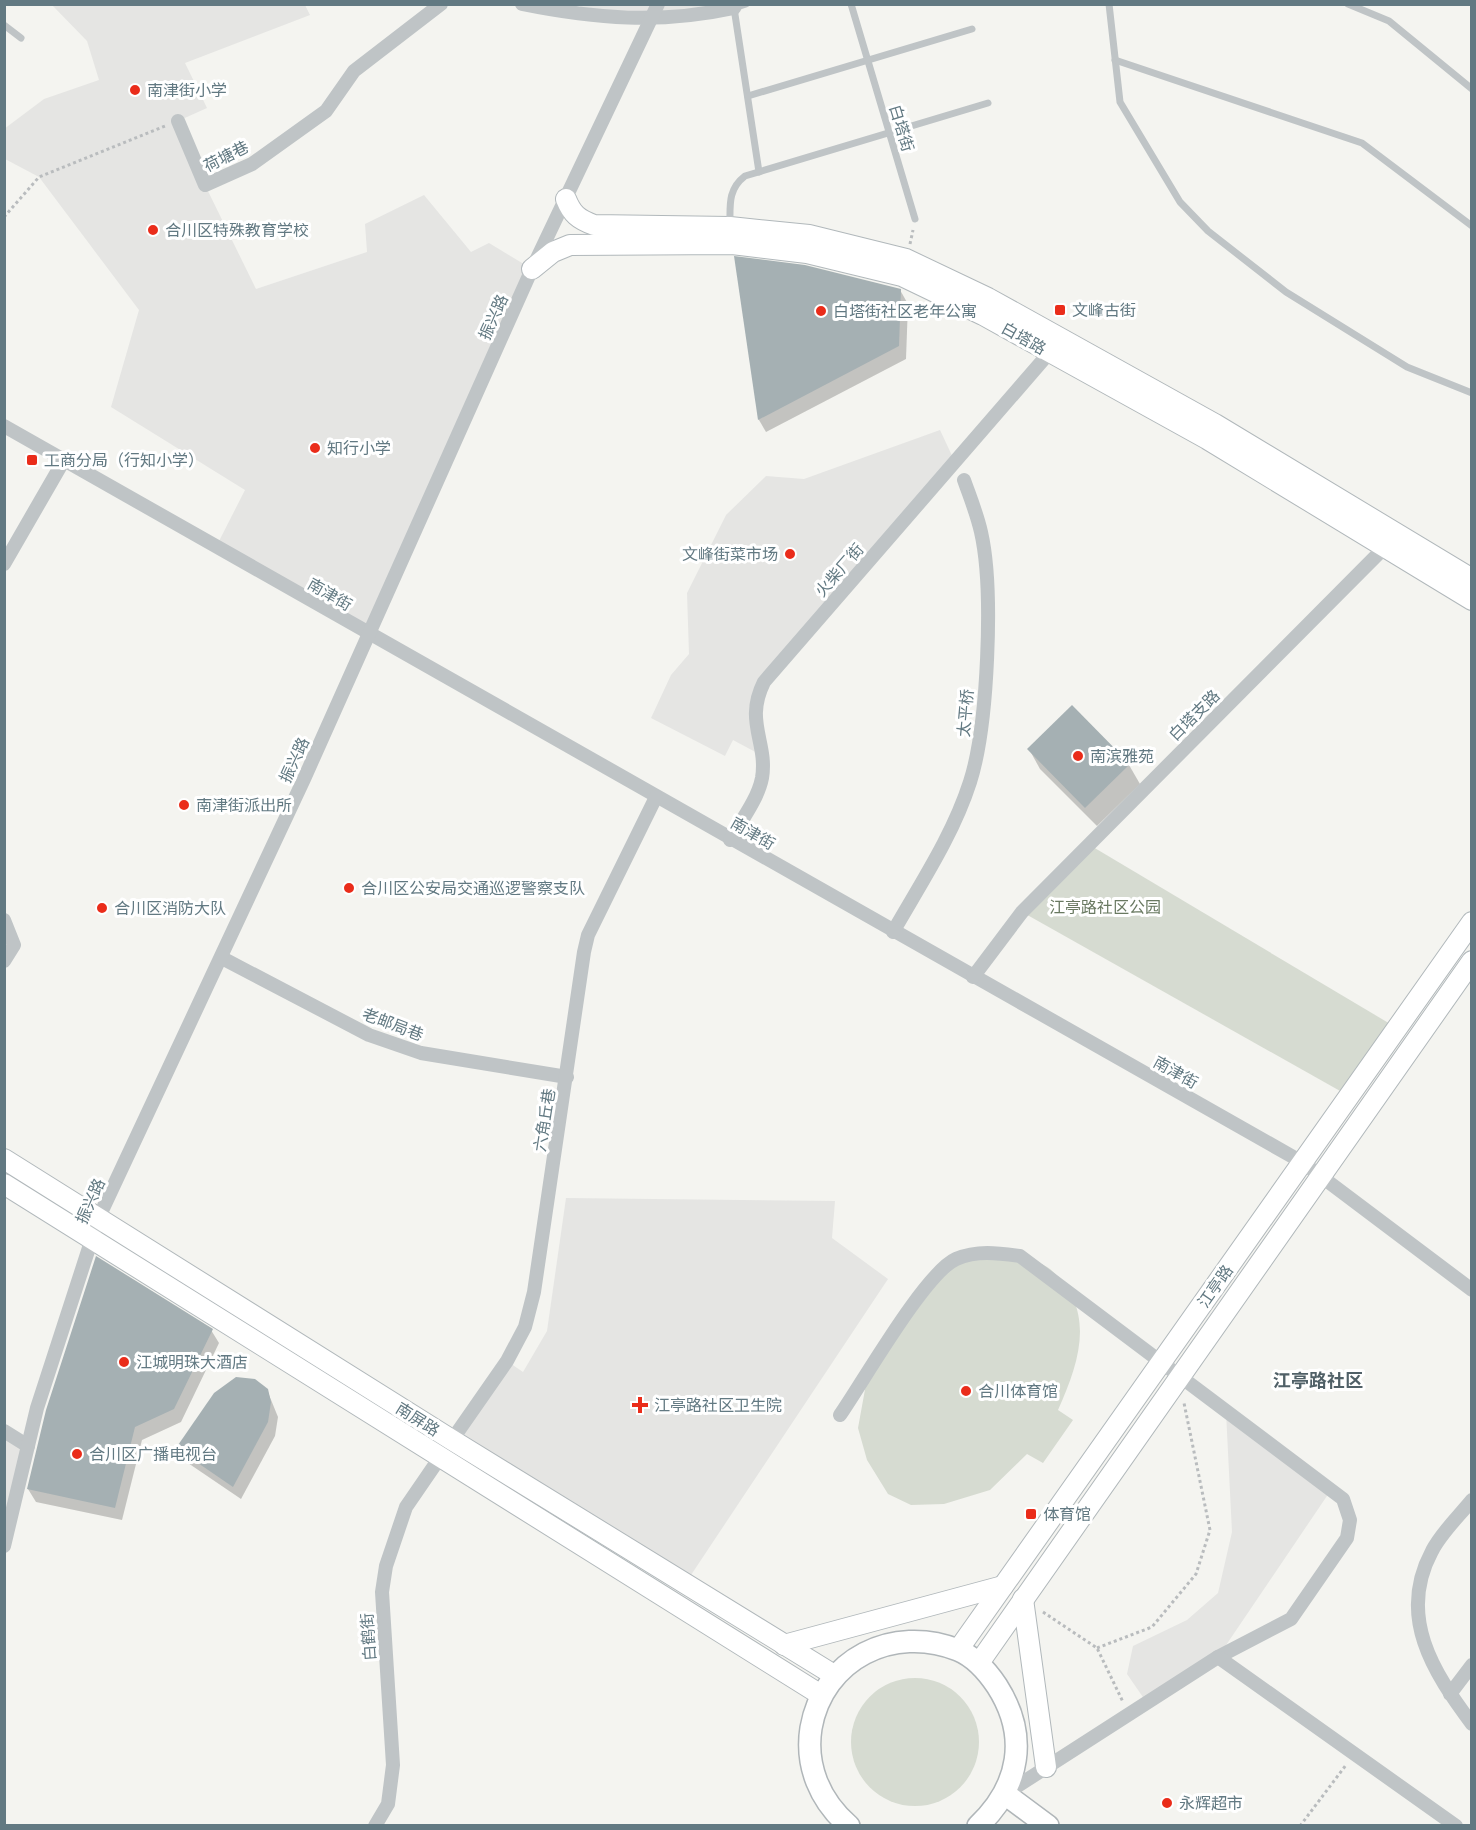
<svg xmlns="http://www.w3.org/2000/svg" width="1476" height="1830" viewBox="0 0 1476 1830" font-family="Manrope,'Noto Sans SC',sans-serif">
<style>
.built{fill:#e5e5e3}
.green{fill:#d6dbd1}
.shadow{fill:#0003}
.building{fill:#a5b0b3}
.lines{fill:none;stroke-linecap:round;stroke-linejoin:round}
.secondary-casing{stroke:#b1b8bb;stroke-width:22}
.primary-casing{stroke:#b0b6b9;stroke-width:24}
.path{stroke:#b9bcbe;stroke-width:3;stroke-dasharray:3 3;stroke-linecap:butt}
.lane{stroke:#bfc4c6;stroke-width:7}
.street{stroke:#bfc4c6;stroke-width:14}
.secondary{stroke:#fff;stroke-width:20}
.primary{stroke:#fff;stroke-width:21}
.poi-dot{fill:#ea2c1a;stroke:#fff;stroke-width:2}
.labels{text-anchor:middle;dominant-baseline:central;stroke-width:6;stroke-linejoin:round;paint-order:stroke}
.poi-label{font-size:16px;fill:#627982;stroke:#fff;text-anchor:start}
.street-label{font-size:16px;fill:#627982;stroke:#fff}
.park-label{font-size:16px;fill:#697961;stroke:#fff}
.neighbourhood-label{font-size:18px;font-weight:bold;fill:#506067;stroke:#fff}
</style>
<rect width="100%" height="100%" fill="#f4f4f0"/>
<g class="built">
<path d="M 52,5 L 305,5 L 310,15 L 185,63 L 207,108 L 178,121 L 205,185 L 256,289 L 367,252 L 365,224 L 424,195 L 471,252 L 489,243 L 532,269 L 369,635 L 216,547 L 245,490 L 111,407 L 139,310 L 39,177 L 5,159 L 4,129 L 44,99 L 99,80 L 87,41 Z"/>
<path d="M 581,5 L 736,5 L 734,8 L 576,15 Z"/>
<path d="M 940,430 L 955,462 L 764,682 L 761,755 L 733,740 L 725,756 L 651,718 L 671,675 L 689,654 L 687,593 L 726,515 L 766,476 L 804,479 Z"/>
<path d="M 566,1198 L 835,1201 L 832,1238 L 888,1279 L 685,1584 L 452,1440 L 507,1361 L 523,1372 L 547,1331 Z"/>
<path d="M 1226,1412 L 1331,1490 L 1218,1657 L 1147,1703 L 1127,1674 L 1133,1646 L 1187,1620 L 1218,1593 L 1232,1532 Z"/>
<path d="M 5,1431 L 28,1446 L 5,1546 Z"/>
</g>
<g class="green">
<path d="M 1088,844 L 1397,1028 L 1349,1096 L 1022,912 Z"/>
<path d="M 1020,1256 C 1029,1260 1043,1263 1050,1269 C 1097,1309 1080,1361 1058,1410 L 1073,1420 L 1043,1463 L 1027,1454 L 990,1490 L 944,1504 L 911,1505 L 888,1494 L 867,1460 L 858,1428 L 868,1373 L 955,1260 Z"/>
<circle cx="915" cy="1742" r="64"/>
</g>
<g class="shadow">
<path d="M 736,258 L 900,290 L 908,304 L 906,359 L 766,432 L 759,420 Z"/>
<path d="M 1029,749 L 1129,765 L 1140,784 L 1097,826 L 1040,769 Z"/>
<path d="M 211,1330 L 219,1343 L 181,1422 L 142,1440 L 122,1520 L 36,1502 L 28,1489 Z"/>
<path d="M 267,1390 L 278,1417 L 275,1436 L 241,1499 L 185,1461 L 178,1448 Z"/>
</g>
<g class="building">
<path d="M 734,256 L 805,265 L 901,289 L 899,346 L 758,420 Z"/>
<path d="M 1072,705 L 1130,764 L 1085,808 L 1027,749 Z"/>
<path d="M 96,1256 L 213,1329 L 174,1409 L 135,1427 L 115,1508 L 27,1489 L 46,1410 Z"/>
<path d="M 236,1377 L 255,1379 L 268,1389 L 271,1402 L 268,1422 L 233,1487 L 176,1448 L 214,1393 Z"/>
</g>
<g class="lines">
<g class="secondary-casing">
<g id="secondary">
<path d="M 566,199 C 572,214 578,219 594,225 L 730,227 L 809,235 L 906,259 L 988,298 L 1215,424 L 1472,579"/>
<path d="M 532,269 L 553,252 L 570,245 L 732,244 L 807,253 L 902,276 L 983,315 L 1207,439 L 1472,600"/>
<path d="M 4,1159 L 452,1440 L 834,1675"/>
<path d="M 4,1184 L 821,1695"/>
<path d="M 1023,1599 L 1046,1767"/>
<path d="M 784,1645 L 1003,1586"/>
<path d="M 958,1650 L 1472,922"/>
<path d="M 979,1663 L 1472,961"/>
</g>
</g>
<g class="primary-casing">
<g id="primary">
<path d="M 1005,1794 L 1048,1826"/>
<path d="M 849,1826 C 820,1801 805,1766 811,1728 C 823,1659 893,1624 958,1650 C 975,1657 987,1671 997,1686 C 1029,1736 1020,1786 978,1826"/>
</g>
</g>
<g class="path">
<path d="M 4,217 L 39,177 L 165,126"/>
<path d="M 910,244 L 913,230"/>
<path d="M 1043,1612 L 1097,1648 L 1123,1702"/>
<path d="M 1097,1648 L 1152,1627 L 1196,1574 L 1210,1530 L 1184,1403"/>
<path d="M 1300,1826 L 1346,1765"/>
</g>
<g class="lane">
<path d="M 746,4 L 734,8 L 759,172"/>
<path d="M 851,4 L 915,219"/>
<path d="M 1109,4 L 1120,102 L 1180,202 L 1208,231 L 1286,292 L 1407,367 L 1472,393"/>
<path d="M 1348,4 L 1389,21 L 1472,89"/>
<path d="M 4,25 L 21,38"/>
<path d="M 1115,60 L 1362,143 L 1472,226"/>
<path d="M 748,96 L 972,29"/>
<path d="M 730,224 C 730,205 728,189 745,176 L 988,103"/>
</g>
<g class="street">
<path d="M 522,4 C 596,19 660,24 734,8 L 736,4"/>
<path d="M 178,121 L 205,185 L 252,164 L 326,111 L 354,71 L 441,4"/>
<path d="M 4,426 L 1302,1162 L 1472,1290"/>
<path d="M 4,564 L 64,460"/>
<path d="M 730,840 C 741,821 758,799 762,778 C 768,742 744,722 764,682 L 1050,352"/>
<path d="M 4,920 L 14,945 L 4,961"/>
<path d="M 893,932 C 921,883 953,835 970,782 C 988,726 994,589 981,532 C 977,514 970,497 964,480"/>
<path d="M 222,958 L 369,1035 L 421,1053 L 567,1077"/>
<path d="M 973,977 L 1022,912 L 1390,542"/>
<path d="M 840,1415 C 863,1382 925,1273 956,1259 C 977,1250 998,1253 1020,1256 L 1343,1499 L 1350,1520 L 1347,1538 L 1291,1619 L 1218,1657 L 1005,1794"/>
<path d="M 4,1431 L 28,1446"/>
<path d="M 452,1440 L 507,1361 L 525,1327 L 534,1292 L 584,952 L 588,935 L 656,797"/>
<path d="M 1472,1500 C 1459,1516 1441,1533 1432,1551 C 1397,1616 1433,1672 1472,1724"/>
<path d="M 4,1546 L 37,1408 L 99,1217 L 304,779 L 532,269 L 658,4"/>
<path d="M 1218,1657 L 1456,1826"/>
<path d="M 1450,1694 L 1472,1665"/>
<path d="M 375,1826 L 388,1804 L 393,1765 L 382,1592 L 386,1566 L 406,1507 L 441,1456"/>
</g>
<use href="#secondary" class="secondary"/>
<use href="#primary" class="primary"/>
</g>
<g class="poi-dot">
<circle cx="135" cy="90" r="6"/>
<circle cx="153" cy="230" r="6"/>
<rect x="1054" y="304" width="12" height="12" rx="3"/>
<circle cx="821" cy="311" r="6"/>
<circle cx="315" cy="448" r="6"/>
<rect x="26" y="454" width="12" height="12" rx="3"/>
<circle cx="790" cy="554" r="6"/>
<circle cx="1078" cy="756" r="6"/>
<circle cx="184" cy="805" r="6"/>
<circle cx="349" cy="888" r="6"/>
<circle cx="102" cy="908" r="6"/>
<circle cx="124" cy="1362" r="6"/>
<circle cx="966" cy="1391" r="6"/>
<path d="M637 1396h6v6h6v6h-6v6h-6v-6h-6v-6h6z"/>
<circle cx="77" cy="1454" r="6"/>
<rect x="1025" y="1508" width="12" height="12" rx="3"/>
<circle cx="1167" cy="1803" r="6"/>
</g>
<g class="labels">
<g class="poi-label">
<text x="147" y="90">南津街小学</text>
<text x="165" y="230">合川区特殊教育学校</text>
<text x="1072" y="310">文峰古街</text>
<text x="833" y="311">白塔街社区老年公寓</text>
<text x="327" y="448">知行小学</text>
<text x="44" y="460">工商分局（行知小学）</text>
<text x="778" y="554" text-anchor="end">文峰街菜市场</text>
<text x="1090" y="756">南滨雅苑</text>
<text x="196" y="805">南津街派出所</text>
<text x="361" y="888">合川区公安局交通巡逻警察支队</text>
<text x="114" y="908">合川区消防大队</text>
<text x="136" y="1362">江城明珠大酒店</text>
<text x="978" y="1391">合川体育馆</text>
<text x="654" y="1405">江亭路社区卫生院</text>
<text x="89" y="1454">合川区广播电视台</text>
<text x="1043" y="1514">体育馆</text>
<text x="1179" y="1803">永辉超市</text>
</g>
<g class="street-label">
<text transform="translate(902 128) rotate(73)">白塔街</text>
<text transform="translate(226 156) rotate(-27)">荷塘巷</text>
<text transform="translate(493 317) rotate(-66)">振兴路</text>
<text transform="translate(1024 338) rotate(29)">白塔路</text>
<text transform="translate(839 570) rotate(-49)">火柴厂街</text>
<text transform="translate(330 594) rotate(30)">南津街</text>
<text transform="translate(965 713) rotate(-85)">太平桥</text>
<text transform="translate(1194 715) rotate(-45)">白塔支路</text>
<text transform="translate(294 760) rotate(-65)">振兴路</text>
<text transform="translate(753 833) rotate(30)">南津街</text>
<text transform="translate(393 1024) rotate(21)">老邮局巷</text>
<text transform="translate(1176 1072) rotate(29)">南津街</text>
<text transform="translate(544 1120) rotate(-81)">六角丘巷</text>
<text transform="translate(90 1201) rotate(-66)">振兴路</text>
<text transform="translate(1215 1286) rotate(-55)">江亭路</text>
<text transform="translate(418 1419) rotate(32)">南屏路</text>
<text transform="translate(368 1637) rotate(-94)">白鹤街</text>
</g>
<g class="park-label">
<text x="1105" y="907">江亭路社区公园</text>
</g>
<g class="neighbourhood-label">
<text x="1318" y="1380">江亭路社区</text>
</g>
</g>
<rect width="1476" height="1830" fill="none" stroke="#627982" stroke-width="12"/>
</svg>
